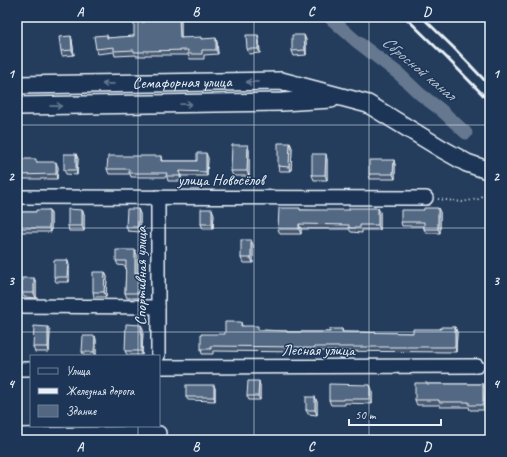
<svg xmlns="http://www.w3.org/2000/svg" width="507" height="457" viewBox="0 0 507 457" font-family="Caveat,sans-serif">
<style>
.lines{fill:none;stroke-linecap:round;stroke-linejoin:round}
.canal{stroke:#657890;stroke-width:13}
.minor-casing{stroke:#e8f1f8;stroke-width:16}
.tertiary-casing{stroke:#e8f1f8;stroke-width:20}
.path{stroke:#e8f1f8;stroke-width:2;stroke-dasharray:1 3;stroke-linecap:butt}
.minor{stroke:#1d3557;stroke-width:13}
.tertiary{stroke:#1d3557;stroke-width:17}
.rail{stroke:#e8f1f8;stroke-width:3}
.wall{fill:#475970;stroke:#e8f1f8}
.shaded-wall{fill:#3a485b;stroke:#e8f1f8}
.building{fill:#536782;stroke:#e8f1f8}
.oneway{stroke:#64778f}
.grid{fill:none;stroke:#e8f1f8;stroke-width:1;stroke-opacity:0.55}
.labels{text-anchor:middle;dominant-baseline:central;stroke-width:3;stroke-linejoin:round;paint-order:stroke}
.street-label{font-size:16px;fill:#e8f1f8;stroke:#1d3557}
.water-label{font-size:17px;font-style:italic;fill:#b4c1ce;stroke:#1d3557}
.neatline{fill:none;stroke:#e8f1f8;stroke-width:1.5}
.grid-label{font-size:13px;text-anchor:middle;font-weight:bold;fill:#e8f1f8}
</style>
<rect width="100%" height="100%" fill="#253d5d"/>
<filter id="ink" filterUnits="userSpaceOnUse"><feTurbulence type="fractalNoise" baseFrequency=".025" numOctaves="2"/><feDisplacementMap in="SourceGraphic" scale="8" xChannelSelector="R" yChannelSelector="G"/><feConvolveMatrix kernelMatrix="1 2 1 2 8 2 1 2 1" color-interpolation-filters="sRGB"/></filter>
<g filter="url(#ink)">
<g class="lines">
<path class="canal" d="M 329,17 L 355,40 L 399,74 L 420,94 L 441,110 L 466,133"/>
<g class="minor-casing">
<g id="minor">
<path d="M 17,197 L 426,198"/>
<path d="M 158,197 L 158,356"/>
<path d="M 17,306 L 158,307"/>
<path d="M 159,367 L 477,366"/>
<path d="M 17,369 L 31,369"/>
<path d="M 17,435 L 159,433"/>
</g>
</g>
<g class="tertiary-casing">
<g id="tertiary">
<path id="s1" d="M 17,85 L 281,81 L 368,104 L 442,149 L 467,163 L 490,171"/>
<path d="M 17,106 L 282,102 L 331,99"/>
</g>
</g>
<path class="path" d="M 438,199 L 462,202 L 478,199 L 490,189"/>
<use href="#minor" class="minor"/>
<use href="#tertiary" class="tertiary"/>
<g class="rail">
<path d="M 405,17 L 446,57 L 490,102"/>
<path d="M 422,17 L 454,48 L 490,86"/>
</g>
</g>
<g class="wall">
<path d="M 181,17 L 181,38 L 202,39 L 217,42 L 218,54 L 204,55 L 204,59 L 190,59 L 188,55 L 145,55 L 145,56 L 136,56 L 136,55 L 115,56 L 114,52 L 97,54 L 96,49 L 107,35 L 108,38 L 134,36 L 145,22 Z"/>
<path d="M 304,35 L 306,40 L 306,55 L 294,56 L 292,51 Z"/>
<path d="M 71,36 L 72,40 L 74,55 L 62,56 L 61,51 Z"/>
<path d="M 259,40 L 260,53 L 249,54 L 247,49 Z"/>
<path d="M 290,143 L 292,148 L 291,171 L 279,171 L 278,166 Z"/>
<path d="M 249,150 L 249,176 L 233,176 L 231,171 Z"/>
<path d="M 76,154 L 78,159 L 77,175 L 66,174 L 64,170 Z"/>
<path d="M 161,156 L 162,161 L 197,161 L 208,158 L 207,176 L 181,176 L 181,181 L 168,181 L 167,177 L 131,177 L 130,174 L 109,174 L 107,169 Z"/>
<path d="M 17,159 L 37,162 L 58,167 L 57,179 L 17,179 Z"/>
<path d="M 327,159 L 327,180 L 314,180 L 312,175 Z"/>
<path d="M 394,160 L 395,165 L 395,179 L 370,179 L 369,174 Z"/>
<path d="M 17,206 L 19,212 L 36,212 L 49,210 L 51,214 L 51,232 L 20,232 L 20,235 L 19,235 L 19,254 L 17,254 Z"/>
<path d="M 138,209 L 140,214 L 140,232 L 128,231 L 126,227 Z"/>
<path d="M 82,210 L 84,214 L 84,231 L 69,231 L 68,226 Z"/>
<path d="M 300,210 L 380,212 L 380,230 L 362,230 L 362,233 L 351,232 L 349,229 L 301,229 L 301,234 L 280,234 L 278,229 Z"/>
<path d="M 424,210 L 440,212 L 440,233 L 426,233 L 424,229 L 424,226 L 402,226 L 401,222 Z"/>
<path d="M 214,214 L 213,229 L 203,229 L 201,224 Z"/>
<path d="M 251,240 L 253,245 L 253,263 L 243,263 L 241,258 Z"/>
<path d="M 135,250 L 137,255 L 137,273 L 140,273 L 141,278 L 141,298 L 127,298 L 125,293 L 126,266 L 118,265 L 116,261 Z"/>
<path d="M 69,265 L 69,282 L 56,282 L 54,277 Z"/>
<path d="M 105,272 L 107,277 L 106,297 L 94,297 L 93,292 Z"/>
<path d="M 34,278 L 36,283 L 36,298 L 24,297 L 22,293 Z"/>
<path d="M 241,322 L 242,326 L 259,330 L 287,331 L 288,332 L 330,332 L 342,329 L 343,332 L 413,333 L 455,327 L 457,332 L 456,352 L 316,351 L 316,353 L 304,352 L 213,351 L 213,354 L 202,354 L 201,349 L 225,334 Z"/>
<path d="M 141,325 L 143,329 L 142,355 L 127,355 L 125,351 Z"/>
<path d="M 48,327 L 50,331 L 49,352 L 35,352 L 33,347 Z"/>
<path d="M 95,336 L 96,340 L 96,356 L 84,356 L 82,352 Z"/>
<path d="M 259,381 L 260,386 L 260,400 L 249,400 L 247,396 Z"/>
<path d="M 427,384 L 483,384 L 485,389 L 484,410 L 470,410 L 469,407 L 440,407 L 440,405 L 417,405 L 415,400 Z"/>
<path d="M 370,385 L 372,390 L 372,404 L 345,403 L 345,405 L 331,405 L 329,400 Z"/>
<path d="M 215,388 L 215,401 L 188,400 L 186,397 Z"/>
<path d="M 315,397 L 317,402 L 317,415 L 308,414 L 306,410 Z"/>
</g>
<g class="shaded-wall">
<path d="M 179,17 L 181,17 L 181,43 L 180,38 Z"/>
<path d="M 258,35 L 259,40 L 260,53 L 258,49 Z"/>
<path d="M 304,35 L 306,40 L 306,55 L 305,50 Z"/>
<path d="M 71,36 L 72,40 L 74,55 L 72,50 Z"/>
<path d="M 216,38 L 217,42 L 218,54 L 216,50 Z"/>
<path d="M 290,143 L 292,148 L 291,171 L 289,167 Z"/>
<path d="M 248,145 L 249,150 L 249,176 L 247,171 Z"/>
<path d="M 206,153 L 208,158 L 207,176 L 206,172 Z"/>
<path d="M 76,154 L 78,159 L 77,175 L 76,170 Z"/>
<path d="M 326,154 L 327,159 L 327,180 L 325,175 Z"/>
<path d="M 394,160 L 395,165 L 395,179 L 393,174 Z"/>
<path d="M 56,162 L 58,167 L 57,179 L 56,174 Z"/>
<path d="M 180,171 L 181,176 L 181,181 L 180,176 Z"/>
<path d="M 378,208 L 380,212 L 380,230 L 378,225 Z"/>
<path d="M 438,208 L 440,212 L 440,233 L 438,229 Z"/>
<path d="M 138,209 L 140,214 L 140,232 L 138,227 Z"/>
<path d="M 212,209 L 214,214 L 213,229 L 212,224 Z"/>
<path d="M 49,210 L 51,214 L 51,232 L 49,228 Z"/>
<path d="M 82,210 L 84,214 L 84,231 L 82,226 Z"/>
<path d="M 299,224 L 301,229 L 301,234 L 299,229 Z"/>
<path d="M 18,231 L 19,235 L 19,254 L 18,250 Z"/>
<path d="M 251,240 L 253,245 L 253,263 L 251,258 Z"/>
<path d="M 135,250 L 137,255 L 137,278 L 135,273 Z"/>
<path d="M 68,260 L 69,265 L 69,282 L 67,277 Z"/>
<path d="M 105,272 L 107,277 L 106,297 L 104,292 Z"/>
<path d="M 140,273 L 141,278 L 141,298 L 139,293 Z"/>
<path d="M 34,278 L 36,283 L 36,298 L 34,293 Z"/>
<path d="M 141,325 L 143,329 L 142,355 L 141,351 Z"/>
<path d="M 48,327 L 50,331 L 49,352 L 48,347 Z"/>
<path d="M 455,327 L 457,332 L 456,352 L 455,347 Z"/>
<path d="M 95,336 L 96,340 L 96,356 L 94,352 Z"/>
<path d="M 259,381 L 260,386 L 260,400 L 258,396 Z"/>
<path d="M 483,384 L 485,389 L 484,410 L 483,405 Z"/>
<path d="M 214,385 L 215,388 L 215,401 L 214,397 Z"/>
<path d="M 370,385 L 372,390 L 372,404 L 370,399 Z"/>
<path d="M 315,397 L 317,402 L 317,415 L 315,410 Z"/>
</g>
<g class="building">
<path d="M 145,17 L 179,17 L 180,38 L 201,37 L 201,39 L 216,38 L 216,50 L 202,50 L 202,54 L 188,54 L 188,50 L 144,51 L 144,52 L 134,52 L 134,50 L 114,51 L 114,47 L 96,49 L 94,36 L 107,35 L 107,38 L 134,36 L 134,22 L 145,22 Z"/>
<path d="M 246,35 L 258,35 L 258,49 L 247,49 Z"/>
<path d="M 292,35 L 304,35 L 305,50 L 292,51 Z"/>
<path d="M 71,36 L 72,50 L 61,51 L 59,37 Z"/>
<path d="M 278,143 L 290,143 L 289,167 L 278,166 Z"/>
<path d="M 232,145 L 248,145 L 247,171 L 231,171 Z"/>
<path d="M 197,153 L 206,153 L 206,172 L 180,171 L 180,176 L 166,176 L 167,173 L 129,173 L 129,169 L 107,169 L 108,156 L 161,156 L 161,161 L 197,161 Z"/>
<rect x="64" y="154" width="12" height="16"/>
<path d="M 312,154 L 326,154 L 325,175 L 312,175 Z"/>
<path d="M 17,159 L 36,159 L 36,162 L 56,162 L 56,174 L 17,175 Z"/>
<path d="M 369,160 L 394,160 L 393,174 L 369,174 Z"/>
<path d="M 17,206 L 18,206 L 18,212 L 36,212 L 36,210 L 49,210 L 49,228 L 19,228 L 19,231 L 18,231 L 18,250 L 17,250 Z"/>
<path d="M 279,208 L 300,208 L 300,210 L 349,210 L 349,208 L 378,208 L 378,225 L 360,225 L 360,228 L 349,228 L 349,225 L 299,224 L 299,229 L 278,229 Z"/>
<path d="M 424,208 L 438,208 L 438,229 L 424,229 L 424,222 L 401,222 L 401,210 L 424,210 Z"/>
<path d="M 68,209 L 82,210 L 82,226 L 68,226 Z"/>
<path d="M 127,209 L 138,209 L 138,227 L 126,227 Z"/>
<rect x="201" y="209" width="11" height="15"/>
<rect x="241" y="240" width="10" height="18"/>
<path d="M 116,250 L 135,250 L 135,273 L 140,273 L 139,293 L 125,293 L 126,261 L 116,261 Z"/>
<path d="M 54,260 L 68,260 L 67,277 L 54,277 Z"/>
<path d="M 93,272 L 105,272 L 104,292 L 93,292 Z"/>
<rect x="22" y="278" width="12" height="15"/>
<path d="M 225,322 L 241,322 L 241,326 L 258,326 L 258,330 L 287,331 L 287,332 L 330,332 L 330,329 L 342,329 L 342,332 L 413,333 L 413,329 L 441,329 L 441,327 L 455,327 L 455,347 L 314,347 L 314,348 L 302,348 L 302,347 L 211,346 L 211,349 L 201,349 L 201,334 L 225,334 Z"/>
<path d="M 126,324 L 141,325 L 141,351 L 125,351 Z"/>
<path d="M 34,326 L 48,327 L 48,347 L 33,347 Z"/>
<path d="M 83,336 L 95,336 L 94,352 L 82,352 Z"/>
<path d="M 248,381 L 259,381 L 258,396 L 247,396 Z"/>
<path d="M 415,383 L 427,383 L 427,384 L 483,384 L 483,405 L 469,405 L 469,402 L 439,402 L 439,400 L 415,400 Z"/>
<path d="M 329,384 L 370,385 L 370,399 L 343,399 L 343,400 L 329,400 Z"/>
<rect x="186" y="385" width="28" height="12"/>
<rect x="306" y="397" width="9" height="13"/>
</g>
<defs><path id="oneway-shaft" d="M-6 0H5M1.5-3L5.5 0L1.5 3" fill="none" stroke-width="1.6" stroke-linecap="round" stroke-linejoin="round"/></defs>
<g class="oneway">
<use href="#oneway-shaft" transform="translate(252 82) rotate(179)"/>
<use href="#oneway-shaft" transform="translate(108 84) rotate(179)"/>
<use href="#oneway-shaft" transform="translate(186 104) rotate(-1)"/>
<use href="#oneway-shaft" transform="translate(56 106) rotate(-1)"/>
</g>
</g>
<path class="grid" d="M 138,17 L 138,356M 254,17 L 254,440M 369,17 L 369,440M 17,125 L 490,125M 17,228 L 490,228M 17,332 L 490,332M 138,426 L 138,440"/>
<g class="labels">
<g class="street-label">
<text stroke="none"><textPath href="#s1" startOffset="165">Семафорная улица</textPath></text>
<text x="221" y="180">улица Новосёлов</text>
<text transform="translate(141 276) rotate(-90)">Спортивная улица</text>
<text x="318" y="350">Лесная улица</text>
</g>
<g class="water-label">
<text transform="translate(419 68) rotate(40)">Сбросной канал</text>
</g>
</g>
<rect width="507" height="457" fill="none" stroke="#1d3557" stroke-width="44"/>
<rect x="30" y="355" width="130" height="72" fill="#1d3557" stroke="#6e8097"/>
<rect x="38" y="368" width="20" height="6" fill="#1d3557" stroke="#6e8097"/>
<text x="66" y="375" font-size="12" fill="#e8f1f8">Улица</text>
<rect x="38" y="388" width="20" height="6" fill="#e8f1f8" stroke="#6e8097"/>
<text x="66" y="395" font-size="12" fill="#e8f1f8">Железная дорога</text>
<rect x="38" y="405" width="20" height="12" fill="#536782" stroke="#6e8097"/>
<text x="66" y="415" font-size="12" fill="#e8f1f8">Здание</text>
<path d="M349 419v6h92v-6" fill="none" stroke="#e8f1f8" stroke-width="2"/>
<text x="355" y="419" font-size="12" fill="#e8f1f8" stroke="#1d3557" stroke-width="3" paint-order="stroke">50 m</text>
<rect x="22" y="22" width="463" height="413" class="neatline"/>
<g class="grid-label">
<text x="80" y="16">A</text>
<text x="196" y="16">B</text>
<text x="311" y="16">C</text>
<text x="427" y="16">D</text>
<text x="11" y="78">1</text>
<text x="496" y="78">1</text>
<text x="11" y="181">2</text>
<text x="496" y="181">2</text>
<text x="11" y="285">3</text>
<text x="496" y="285">3</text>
<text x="11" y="388">4</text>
<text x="496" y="388">4</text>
<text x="80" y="451">A</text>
<text x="196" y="451">B</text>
<text x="311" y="451">C</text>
<text x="427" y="451">D</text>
</g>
</svg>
